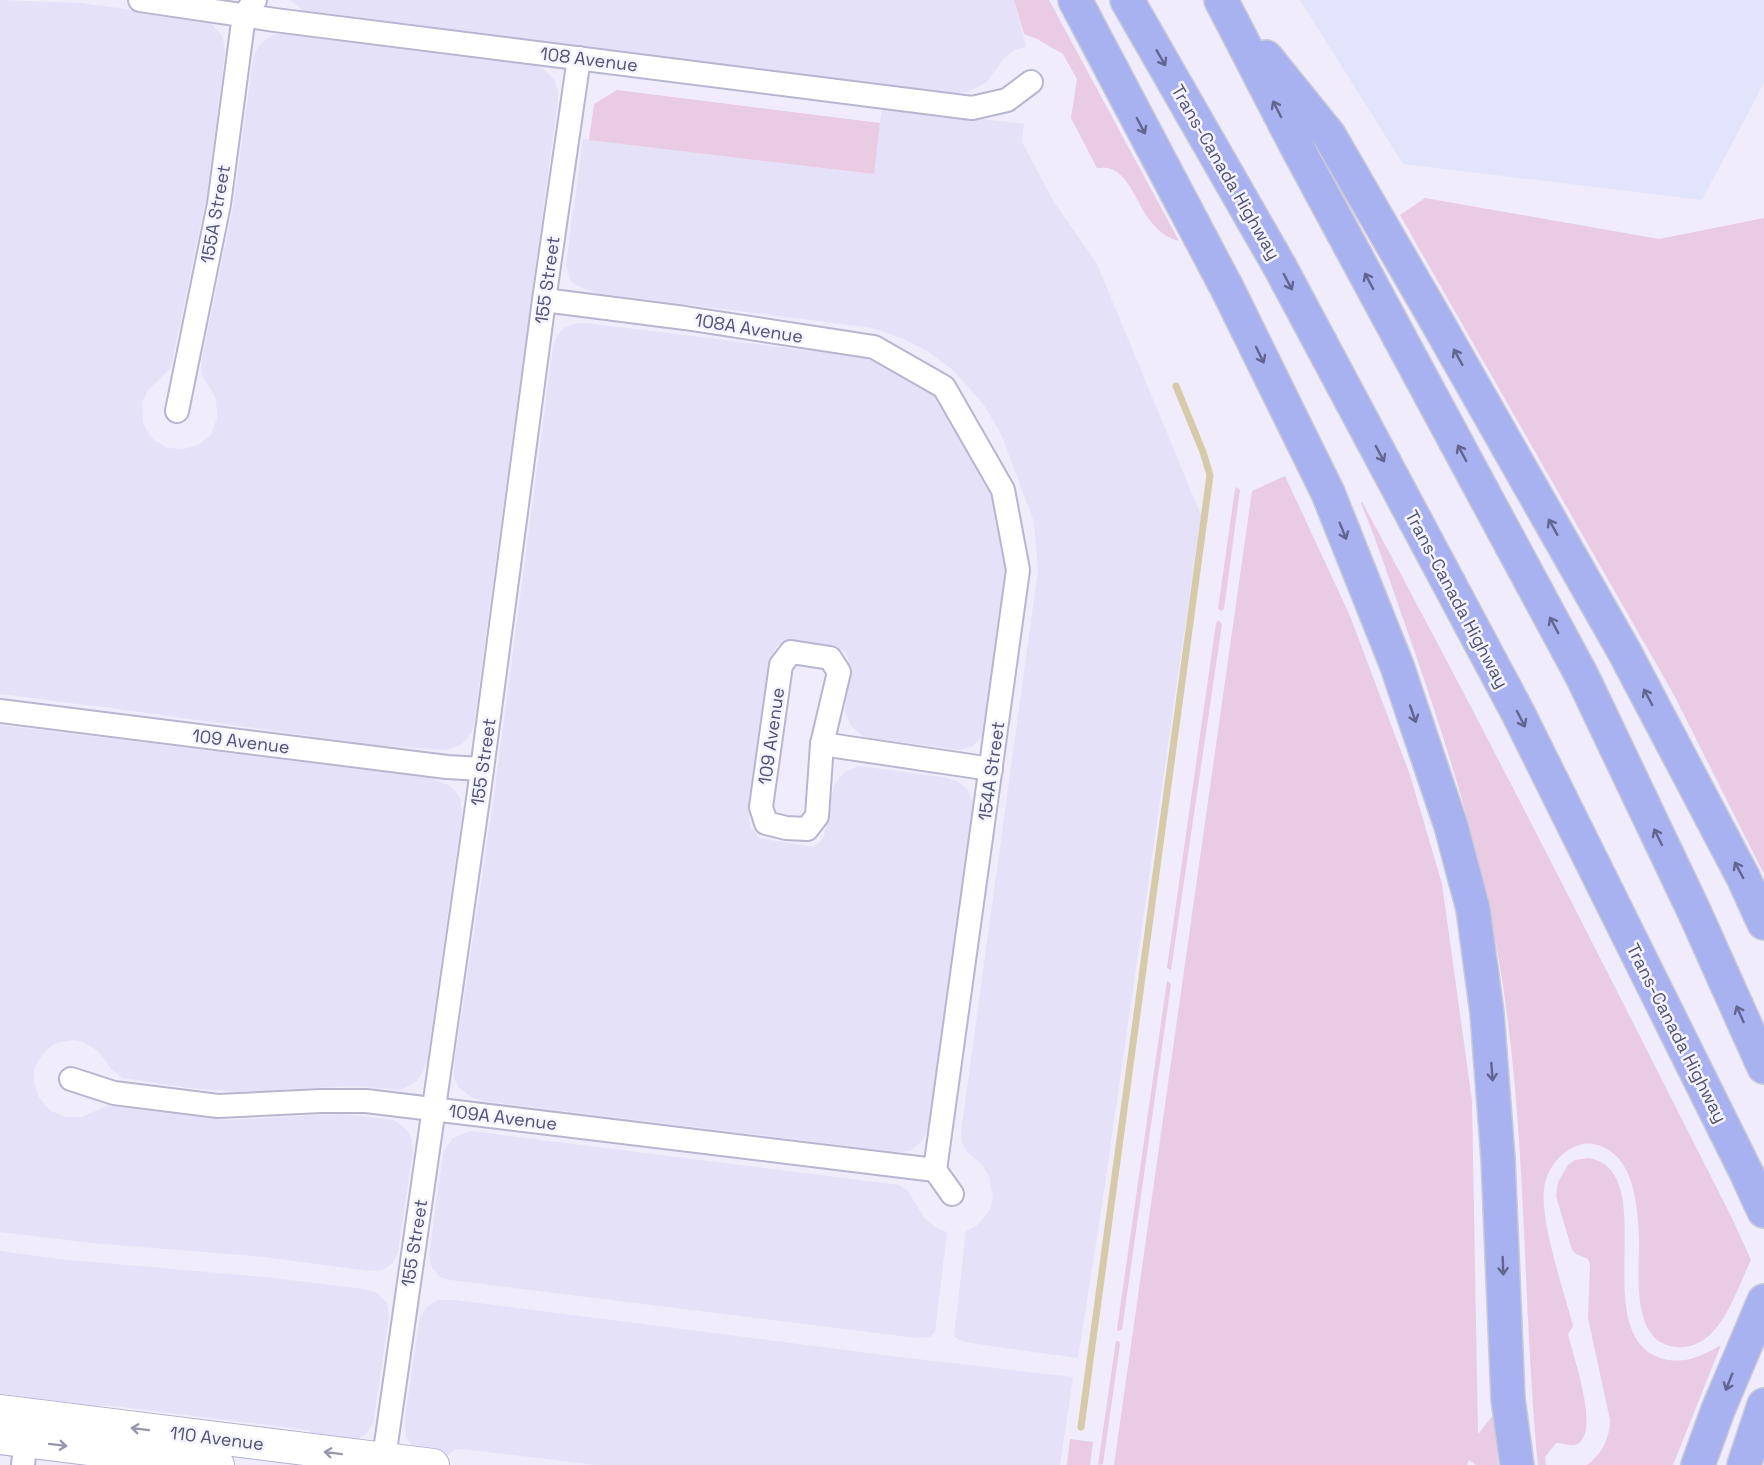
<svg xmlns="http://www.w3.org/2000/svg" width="1764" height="1465" viewBox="0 0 1764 1465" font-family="'Space Grotesk',sans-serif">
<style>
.residential{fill:#e5e1f8}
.commercial{fill:#e1e4fb}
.green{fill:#e9cbe3}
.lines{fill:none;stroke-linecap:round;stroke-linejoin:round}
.stream{stroke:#d6cba8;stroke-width:7}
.street-casing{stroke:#b7b5d0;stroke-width:26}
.secondary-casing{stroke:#b2b0d0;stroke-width:34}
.highway-casing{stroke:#cacbd6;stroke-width:36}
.street{stroke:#fff;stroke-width:22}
.secondary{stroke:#fff;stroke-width:32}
.highway{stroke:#a8b2f1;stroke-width:33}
.oneway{stroke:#62658f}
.oneway2{stroke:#9697ad}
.labels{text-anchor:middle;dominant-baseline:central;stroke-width:5;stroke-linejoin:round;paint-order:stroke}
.street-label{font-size:18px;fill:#505276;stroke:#f5f3fe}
</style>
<rect width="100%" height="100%" fill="#f0ecfc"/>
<g class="residential">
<path d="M 0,0 L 81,3 L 199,19 L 212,24 L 221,34 L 223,39 L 225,52 L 207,194 L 171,368 L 148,390 L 142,403 L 143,422 L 147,431 L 154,440 L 168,448 L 184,449 L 198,445 L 211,435 L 217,418 L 216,400 L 212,391 L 203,378 L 201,363 L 233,207 L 253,59 L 256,51 L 262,42 L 274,35 L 288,33 L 534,65 L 542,68 L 554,79 L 558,92 L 558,99 L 474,724 L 472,732 L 462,744 L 448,750 L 374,745 L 133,711 L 0,694 Z"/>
<path d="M 291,0 L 1014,0 L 1026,47 L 1014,50 L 1005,57 L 986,83 L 968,92 L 956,93 L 314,14 L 303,11 Z"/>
<path d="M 882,107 L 1024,124 L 1022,142 L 1054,202 L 1097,264 L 1201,515 L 1103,1198 L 1078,1358 L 970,1343 L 959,1340 L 954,1336 L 966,1231 L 975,1227 L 983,1219 L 991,1207 L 993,1197 L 989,1176 L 983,1166 L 966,1151 L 962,1142 L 961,1132 L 1038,570 L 1034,522 L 1001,434 L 984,405 L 954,371 L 929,352 L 901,338 L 872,328 L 857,326 L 595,293 L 576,285 L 570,280 L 566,264 L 583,139 L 873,174 Z"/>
<path d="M 586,323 L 861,357 L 895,369 L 926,387 L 937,397 L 990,487 L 999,514 L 1009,565 L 986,729 L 982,736 L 973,746 L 959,750 L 870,738 L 862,735 L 851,726 L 845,712 L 850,666 L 846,653 L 835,646 L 791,640 L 783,642 L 776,647 L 773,656 L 749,819 L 750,826 L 759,838 L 806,846 L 813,846 L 820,842 L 824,836 L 834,785 L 844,772 L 859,766 L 943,777 L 957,781 L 968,790 L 975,809 L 930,1126 L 922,1141 L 910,1151 L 897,1152 L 484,1101 L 471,1097 L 458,1087 L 454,1077 L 454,1064 L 494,795 L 553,347 L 557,336 L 564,328 L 574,324 Z"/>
<path d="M 0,725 L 430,778 L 449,785 L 455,791 L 460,798 L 462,815 L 427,1062 L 420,1077 L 415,1083 L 400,1090 L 353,1086 L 238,1092 L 189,1088 L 123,1078 L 112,1070 L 98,1051 L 83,1042 L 73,1040 L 56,1043 L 47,1049 L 37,1063 L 34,1071 L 34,1083 L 39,1098 L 51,1111 L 66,1117 L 81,1117 L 107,1106 L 225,1120 L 342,1114 L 394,1120 L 407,1130 L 411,1137 L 413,1151 L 398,1251 L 393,1263 L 388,1267 L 382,1270 L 369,1271 L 265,1257 L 91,1243 L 0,1232 Z"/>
<path d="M 471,1131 L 899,1185 L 908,1191 L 924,1218 L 938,1229 L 947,1232 L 935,1332 L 930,1337 L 917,1338 L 450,1280 L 440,1277 L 432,1268 L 429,1256 L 442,1161 L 444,1151 L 453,1138 Z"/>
<path d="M 0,1251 L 59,1259 L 264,1277 L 364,1289 L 377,1293 L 387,1303 L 389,1317 L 373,1424 L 365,1435 L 355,1441 L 318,1438 L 308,1430 L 106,1405 L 100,1406 L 94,1411 L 0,1400 Z"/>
<path d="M 438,1300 L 456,1300 L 900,1357 L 1073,1377 L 1060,1465 L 596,1465 L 463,1449 L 454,1450 L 449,1454 L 443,1456 L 420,1450 L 413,1446 L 406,1437 L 405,1418 L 419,1322 L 421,1315 L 427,1307 Z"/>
</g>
<path class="commercial" d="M 1300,0 L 1764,0 L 1764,83 L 1702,200 L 1403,164 Z"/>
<g class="green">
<path d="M 1014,0 L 1049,0 L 1179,241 C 1139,230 1138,179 1111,169 C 1108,167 1101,168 1097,168 L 1071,118 L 1077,79 L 1063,54 L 1037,39 L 1024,34 Z"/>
<path d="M 617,90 L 880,123 L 874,174 L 589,140 L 594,104 Z"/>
<path d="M 1425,198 L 1659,239 L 1764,218 L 1764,874 L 1674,695 L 1400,215 Z"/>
<path d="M 1285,476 L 1350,616 L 1410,775 L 1442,884 L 1472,1101 L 1478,1434 L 1494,1414 L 1498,1465 L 1476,1465 L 1469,1460 L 1467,1465 L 1114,1465 L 1252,491 Z"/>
<path d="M 1237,487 L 1240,490 L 1224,609 L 1222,611 L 1218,609 L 1235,489 Z"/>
<path d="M 1362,502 C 1490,738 1610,978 1732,1218 L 1751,1260 C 1735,1292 1720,1351 1676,1347 C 1629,1343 1640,1270 1639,1238 C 1638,1215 1636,1183 1622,1163 C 1615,1152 1598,1141 1583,1144 C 1562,1149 1547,1167 1544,1189 C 1540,1222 1564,1291 1573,1326 L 1568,1334 C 1573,1356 1599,1427 1579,1443 C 1572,1448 1564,1443 1556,1443 L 1545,1457 L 1546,1465 L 1538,1465 L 1536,1446 C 1523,1293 1526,1138 1503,986 C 1486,867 1451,757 1412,644 C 1395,597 1380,549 1361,503 Z"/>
<path d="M 1218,620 L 1222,624 L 1171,970 L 1167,968 L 1216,623 Z"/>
<path d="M 1167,981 L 1171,984 L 1122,1330 L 1118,1331 L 1117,1329 Z"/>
<path d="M 1589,1158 C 1663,1172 1586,1332 1660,1358 C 1683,1365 1701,1357 1721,1345 L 1673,1465 L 1587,1465 C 1602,1454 1610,1438 1610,1420 L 1588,1318 L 1590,1264 L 1588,1259 L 1576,1254 L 1572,1250 L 1556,1196 L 1558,1182 L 1568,1165 L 1575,1160 Z"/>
<path d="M 1116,1341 L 1119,1341 L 1120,1344 L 1103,1464 L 1098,1465 Z"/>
<path d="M 1070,1439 L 1093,1442 L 1090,1465 L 1067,1465 Z"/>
</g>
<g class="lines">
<path class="stream" d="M 1081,1427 L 1210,475 L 1203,452 L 1176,386"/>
<g class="street-casing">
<g id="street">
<path d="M 140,0 L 275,20 L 972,108 L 1007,100 L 1031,82"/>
<path d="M 544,300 L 685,318 L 874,347 L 944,387 L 1003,490 L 1018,570 L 935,1170"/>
<path d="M 177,411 L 219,204 L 244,15 L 255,0"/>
<path d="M 791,652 L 830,658 L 839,672 L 822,744 L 817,816 L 807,829 L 786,828 L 766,823 L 761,807 L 781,665 Z"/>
<path d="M 0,711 L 447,767 L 482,769"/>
<path d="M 822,744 L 991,769"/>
<path d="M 71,1079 L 114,1093 L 218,1106 L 321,1101 L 366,1101 L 935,1170"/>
<path d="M 935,1170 L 952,1194"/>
<path d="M 23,1465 L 27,1428"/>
<path d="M 383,1465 L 479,792 L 544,300 L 579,58"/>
</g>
</g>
<g class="secondary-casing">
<g id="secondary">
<path d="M 0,1411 L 433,1465"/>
<path d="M 0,1438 L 218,1465"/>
</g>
</g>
<g class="highway-casing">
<g id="highway">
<path d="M 1075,0 L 1228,290 L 1328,493 L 1397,666 L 1451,826 L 1473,909 L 1487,1013 L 1498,1158 L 1508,1399 L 1517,1465"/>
<path d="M 1127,0 L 1280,267 L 1517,711 L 1746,1172 L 1764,1211"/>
<path d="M 1221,0 L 1298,149 L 1582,676 L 1694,911 L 1764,1067"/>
<path d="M 1266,57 L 1329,135 L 1432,313 L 1624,651 L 1743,877 L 1764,923"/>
<path d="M 1698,1465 L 1718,1410 L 1764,1301"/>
<path d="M 1744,1465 L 1764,1405"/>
</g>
</g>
<use href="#street" class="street"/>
<use href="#secondary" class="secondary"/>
<use href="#highway" class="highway"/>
</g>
<defs><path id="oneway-shaft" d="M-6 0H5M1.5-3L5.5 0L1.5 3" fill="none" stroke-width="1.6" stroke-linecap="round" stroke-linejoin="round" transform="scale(1.5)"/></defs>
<g class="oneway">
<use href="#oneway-shaft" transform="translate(1161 58) rotate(60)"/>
<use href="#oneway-shaft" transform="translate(1277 109) rotate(-117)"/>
<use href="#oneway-shaft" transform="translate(1141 126) rotate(62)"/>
<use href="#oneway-shaft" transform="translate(1369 281) rotate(-118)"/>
<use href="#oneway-shaft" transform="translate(1288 282) rotate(62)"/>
<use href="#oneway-shaft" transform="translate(1260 355) rotate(64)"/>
<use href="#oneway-shaft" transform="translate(1458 357) rotate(-119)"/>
<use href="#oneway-shaft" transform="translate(1462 453) rotate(-118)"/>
<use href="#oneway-shaft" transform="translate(1380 454) rotate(62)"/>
<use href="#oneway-shaft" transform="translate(1553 527) rotate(-119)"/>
<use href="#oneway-shaft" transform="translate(1343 531) rotate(68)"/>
<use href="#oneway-shaft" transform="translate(1554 625) rotate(-118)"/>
<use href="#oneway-shaft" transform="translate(1648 697) rotate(-118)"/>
<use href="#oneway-shaft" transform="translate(1413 714) rotate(71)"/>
<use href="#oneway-shaft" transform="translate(1521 719) rotate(63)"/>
<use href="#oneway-shaft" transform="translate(1658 837) rotate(-116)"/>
<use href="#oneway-shaft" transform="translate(1739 870) rotate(-118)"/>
<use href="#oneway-shaft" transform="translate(1740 1014) rotate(-114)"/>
<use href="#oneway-shaft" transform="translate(1492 1072) rotate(86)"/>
<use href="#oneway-shaft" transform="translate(1503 1266) rotate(88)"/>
<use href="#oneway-shaft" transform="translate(1729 1382) rotate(112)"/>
</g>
<g class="oneway2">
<use href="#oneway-shaft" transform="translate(140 1429) rotate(-173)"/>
<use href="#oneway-shaft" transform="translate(58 1445) rotate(7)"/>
<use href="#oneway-shaft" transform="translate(333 1453) rotate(-173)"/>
</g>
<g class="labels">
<g class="street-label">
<text transform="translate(589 59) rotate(7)">108 Avenue</text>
<text transform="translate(1226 172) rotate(60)">Trans-Canada Highway</text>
<text transform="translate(215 214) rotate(-80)">155A Street</text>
<text transform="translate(547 280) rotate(-82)">155 Street</text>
<text transform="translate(749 328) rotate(9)">108A Avenue</text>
<text transform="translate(1457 599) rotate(62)">Trans-Canada Highway</text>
<text transform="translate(771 736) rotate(-82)">109 Avenue</text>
<text transform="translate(241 741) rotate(7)">109 Avenue</text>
<text transform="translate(483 762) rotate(-82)">155 Street</text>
<text transform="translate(991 771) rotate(-82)">154A Street</text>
<text transform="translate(1677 1033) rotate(63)">Trans-Canada Highway</text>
<text transform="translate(503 1117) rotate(7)">109A Avenue</text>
<text transform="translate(414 1243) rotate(-81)">155 Street</text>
<text transform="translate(217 1438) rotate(7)">110 Avenue</text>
</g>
</g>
</svg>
